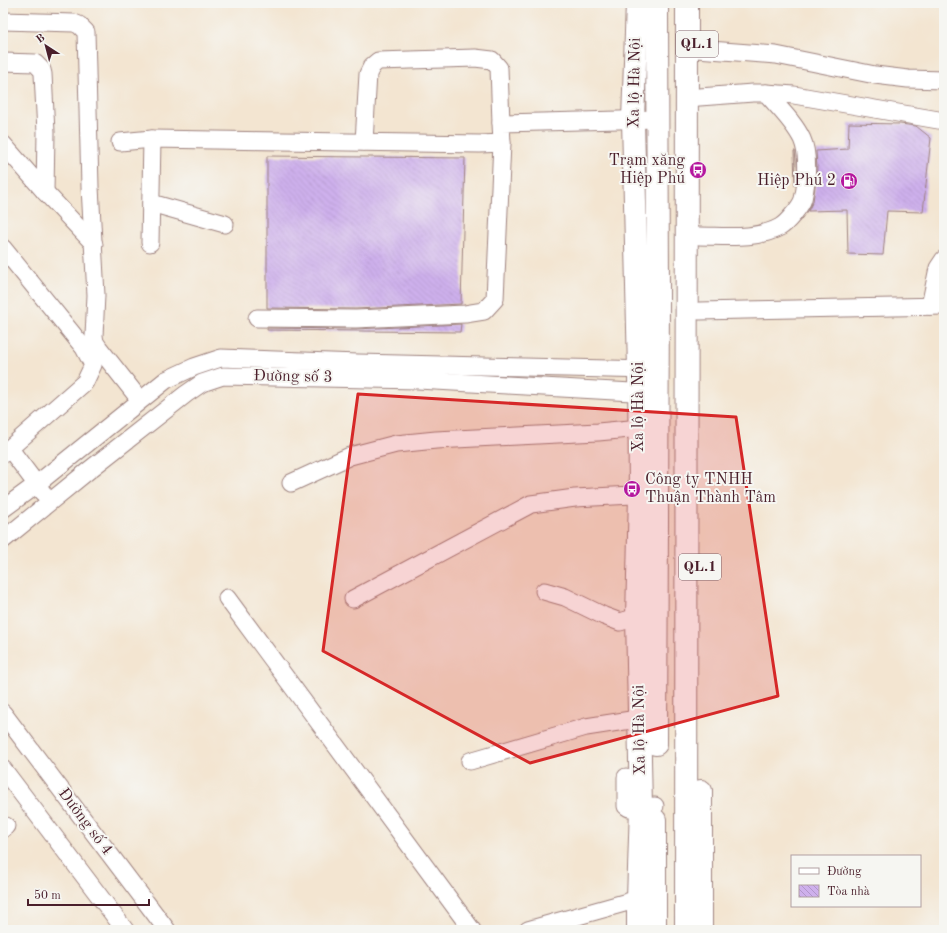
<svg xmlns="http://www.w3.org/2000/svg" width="947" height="933" viewBox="0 0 947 933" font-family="'Old Standard TT',serif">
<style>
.building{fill:url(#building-back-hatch)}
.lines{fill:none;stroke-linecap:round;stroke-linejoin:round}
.minor-casing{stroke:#9e827e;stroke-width:19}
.highway-casing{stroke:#9e827e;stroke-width:24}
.minor{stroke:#fff;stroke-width:17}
.highway{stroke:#fff;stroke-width:22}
.marked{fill:#d62828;fill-opacity:0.2;stroke:#d62828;stroke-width:3;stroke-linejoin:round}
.labels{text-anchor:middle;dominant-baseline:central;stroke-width:4;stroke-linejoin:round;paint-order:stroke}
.shield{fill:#f6f6f2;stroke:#7e6067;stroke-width:1}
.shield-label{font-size:15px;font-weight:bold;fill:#4a1f2b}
.street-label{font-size:16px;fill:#4a1f2b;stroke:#f6f6f2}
.poi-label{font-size:16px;fill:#4a1f2b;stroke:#f6f6f2;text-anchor:end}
</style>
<defs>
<pattern id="building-back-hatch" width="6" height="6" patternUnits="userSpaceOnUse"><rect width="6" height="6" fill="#ceb0ec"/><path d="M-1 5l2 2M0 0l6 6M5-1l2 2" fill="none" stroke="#b297cb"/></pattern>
</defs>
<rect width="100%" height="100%" fill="#f6f6f2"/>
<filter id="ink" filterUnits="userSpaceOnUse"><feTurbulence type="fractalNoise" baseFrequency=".025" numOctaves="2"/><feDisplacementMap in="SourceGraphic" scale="8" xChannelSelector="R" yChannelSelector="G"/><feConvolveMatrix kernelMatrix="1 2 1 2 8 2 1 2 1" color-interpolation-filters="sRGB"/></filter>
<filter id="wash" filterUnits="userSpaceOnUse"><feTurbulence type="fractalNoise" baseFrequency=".012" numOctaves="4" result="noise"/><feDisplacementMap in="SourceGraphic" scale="16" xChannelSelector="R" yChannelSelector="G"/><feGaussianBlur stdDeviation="0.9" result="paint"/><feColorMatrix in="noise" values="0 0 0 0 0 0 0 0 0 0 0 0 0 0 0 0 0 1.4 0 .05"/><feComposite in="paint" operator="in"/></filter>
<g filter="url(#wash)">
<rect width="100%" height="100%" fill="#f3e5d1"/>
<g id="blocks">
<g class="building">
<path d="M 849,123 L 900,124 L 916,126 L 931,138 L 923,212 L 887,211 L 883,255 L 848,254 L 847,210 L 808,211 L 813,201 L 815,186 L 817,169 L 816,151 L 848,149 Z"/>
<path d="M 794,151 L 795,151 L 796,161 L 795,186 Z"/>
<path d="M 267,156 L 465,158 L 461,304 L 356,309 L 267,308 Z"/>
<path d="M 461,324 L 460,332 L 267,330 L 267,328 L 356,329 Z"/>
</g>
</g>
</g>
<g filter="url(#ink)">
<use href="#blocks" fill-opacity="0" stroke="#9e827e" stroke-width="1"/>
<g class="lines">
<g class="minor-casing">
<g id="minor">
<path d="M 3,21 L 74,23 L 79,25 L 86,32 L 90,187 L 96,295 L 94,336 L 95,342 L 99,348 L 140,400"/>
<path d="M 697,49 L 776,55 L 875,75 L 908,79 L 944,80"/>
<path d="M 3,62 L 35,63 L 42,70 L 43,74 L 46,132 L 45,192"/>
<path d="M 766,93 L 794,95 L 944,121"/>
<path d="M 686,98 L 753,93 L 766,93 C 778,107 794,122 802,139 C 809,154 807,182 803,199 C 801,206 787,223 780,227 C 756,240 725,236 699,236"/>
<path d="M 120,142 L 152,139 L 480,144 L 502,143 L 501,123 L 657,119"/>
<path d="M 364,142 L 368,74 L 372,66 L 378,61 L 475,58 L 492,60 L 499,68 L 501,123"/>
<path d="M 3,144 L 45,192 L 94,244"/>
<path d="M 151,203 L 225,224"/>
<path d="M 150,243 L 152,139"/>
<path d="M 3,248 L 84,348 L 93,365 L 85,382 L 3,454"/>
<path d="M 930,306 L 938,268 L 944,259"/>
<path d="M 699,311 L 944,306"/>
<path d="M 257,318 L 356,319 L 465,314 L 484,311 L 495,299 L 502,143"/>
<path d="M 10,449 L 43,493"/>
<path d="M 291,483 L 350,456 L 396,444 L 436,440 L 598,432 L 651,427"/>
<path d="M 3,509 L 37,484 L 166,380 L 194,367 L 221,358 L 358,363 L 651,370"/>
<path d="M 3,540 L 88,471 L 186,394 L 202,383 L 223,376 L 418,380 L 650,393"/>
<path d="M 544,591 L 565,597 L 604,616 L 620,622 L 637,617 L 648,620"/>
<path d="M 227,598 L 472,930"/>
<path d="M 353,599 L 531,504 L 575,498 L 652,494"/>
<path d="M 3,713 L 167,930"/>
<path d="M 470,761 L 586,727 L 650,717"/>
<path d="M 3,769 L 125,930"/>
<path d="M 626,777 L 626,806 L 629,808 L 655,806"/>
<path d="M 3,829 L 6,826"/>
<path d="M 528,930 L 649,896"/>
</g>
</g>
<g class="highway-casing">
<g id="highway">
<path d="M 637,3 L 633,120 L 639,369 L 640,495 L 637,617 L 641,807 L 638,899 L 638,930"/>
<path d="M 656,744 L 658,297 L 657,3"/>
<path d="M 701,791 L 701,930"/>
<path d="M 655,930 L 655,820"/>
<path d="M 686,930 L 687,3"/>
</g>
</g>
<use href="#minor" class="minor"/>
<use href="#highway" class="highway"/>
</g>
</g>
<path class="marked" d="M 358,394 L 736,417 L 778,696 L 530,763 L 323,651 Z"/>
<defs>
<g id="bus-disc" transform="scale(0.9)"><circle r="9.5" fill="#b5179e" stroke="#f6f6f2"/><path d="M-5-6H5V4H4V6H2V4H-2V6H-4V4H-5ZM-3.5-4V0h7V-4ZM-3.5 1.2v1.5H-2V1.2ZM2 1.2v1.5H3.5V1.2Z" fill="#fff"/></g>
<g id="fuel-disc" transform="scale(0.9)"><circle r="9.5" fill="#b5179e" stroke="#f6f6f2"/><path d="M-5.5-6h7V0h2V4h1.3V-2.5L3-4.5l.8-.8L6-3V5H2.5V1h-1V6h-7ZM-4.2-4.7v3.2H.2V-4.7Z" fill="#fff"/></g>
</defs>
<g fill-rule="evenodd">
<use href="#bus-disc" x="698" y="170"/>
<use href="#fuel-disc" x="849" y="181"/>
<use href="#bus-disc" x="632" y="489"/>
</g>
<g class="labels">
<g class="shield">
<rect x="676" y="31" width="42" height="26" rx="3"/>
<rect x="679" y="554" width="42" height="26" rx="3"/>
</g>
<g class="shield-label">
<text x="697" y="44">QL.1</text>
<text x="700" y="567">QL.1</text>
</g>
<g class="street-label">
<text transform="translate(635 83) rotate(-89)">Xa lộ Hà Nội</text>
<text transform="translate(293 377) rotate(1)">Đường số 3</text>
<text transform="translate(639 407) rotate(-90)">Xa lộ Hà Nội</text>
<text transform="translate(640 730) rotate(-91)">Xa lộ Hà Nội</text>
<text transform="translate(85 822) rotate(53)">Đường số 4</text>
</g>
<g class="poi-label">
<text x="685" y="161">Trạm xăng<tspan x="685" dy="18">Hiệp Phú</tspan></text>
<text x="836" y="181">Hiệp Phú 2</text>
<text x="645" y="480" text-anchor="start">Công ty TNHH<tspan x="645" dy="18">Thuận Thành Tâm</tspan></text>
</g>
</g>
<rect width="947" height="933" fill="none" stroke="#f6f6f2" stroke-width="16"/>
<rect x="791" y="855" width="130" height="52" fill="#f6f6f2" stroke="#b1a0a2"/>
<rect x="799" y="868" width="20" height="6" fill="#ffffff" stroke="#b1a0a2"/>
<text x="827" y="875" font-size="12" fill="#4a1f2b">Đường</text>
<rect x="799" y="885" width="20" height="12" fill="url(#building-back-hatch)" stroke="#b1a0a2"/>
<text x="827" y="895" font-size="12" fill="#4a1f2b">Tòa nhà</text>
<g transform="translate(46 46) rotate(324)" stroke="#f6f6f2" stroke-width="3" paint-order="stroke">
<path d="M0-3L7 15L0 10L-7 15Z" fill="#4a1f2b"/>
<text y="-6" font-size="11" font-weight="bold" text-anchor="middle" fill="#4a1f2b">B</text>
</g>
<path d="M28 899v6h121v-6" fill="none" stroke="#4a1f2b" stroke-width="2"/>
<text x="34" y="899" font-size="12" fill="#4a1f2b" stroke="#f6f6f2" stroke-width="3" paint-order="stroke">50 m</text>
</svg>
